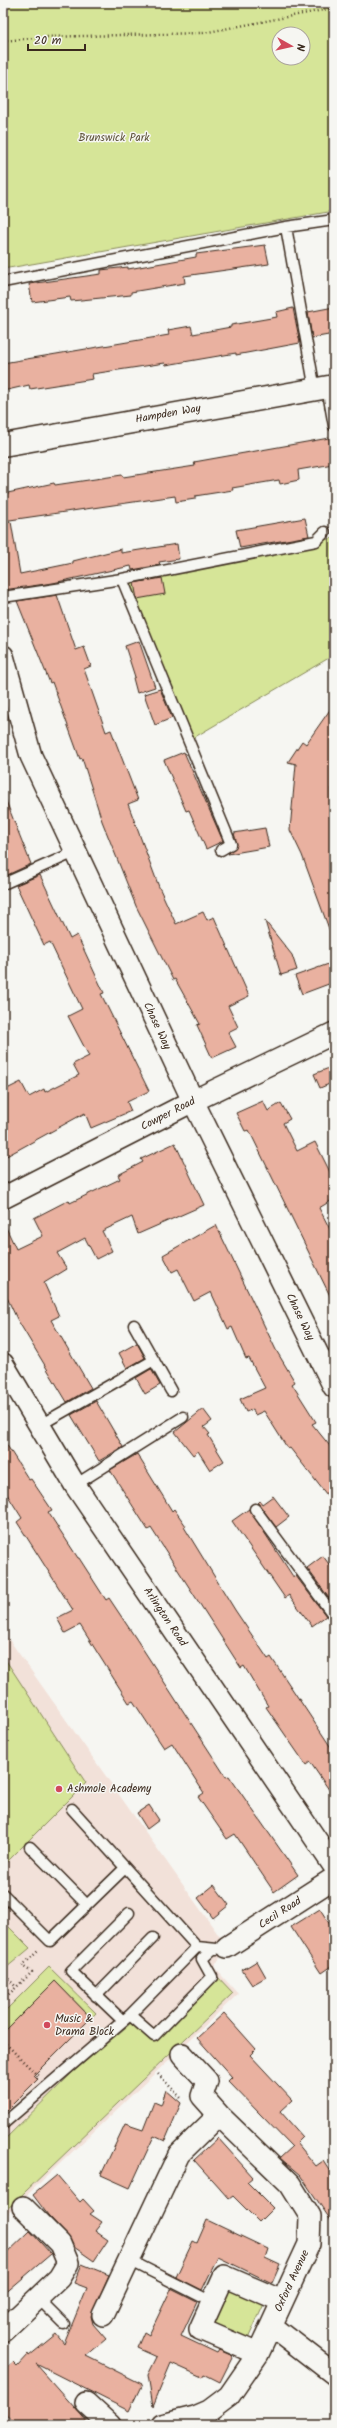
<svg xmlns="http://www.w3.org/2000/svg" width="337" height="2428" font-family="Kalam,sans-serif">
<rect width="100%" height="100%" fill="#f6f6f2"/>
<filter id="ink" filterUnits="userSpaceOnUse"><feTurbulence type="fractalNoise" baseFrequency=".025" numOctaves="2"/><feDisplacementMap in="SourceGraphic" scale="8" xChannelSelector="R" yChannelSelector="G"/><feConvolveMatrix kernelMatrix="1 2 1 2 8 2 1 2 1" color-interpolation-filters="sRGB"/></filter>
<g filter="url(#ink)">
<!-- built -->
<path fill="#f2e1d9" d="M3 1631 227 1947 214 1967 238 1994 3 2218Z"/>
<!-- green -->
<path fill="#d6e598" stroke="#88885b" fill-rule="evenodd" d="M3 3H334V211L3 269ZM279 34H303V58H279Z
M334 538V655L188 741 121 579Z
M3 1656 86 1783 3 1866Z
M3 1921 30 1948 6 1968 3 1965Z
M49 1967 96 2013 91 2018 55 1981 3 2033V2013Z
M216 1975 233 1993 3 2213V2141L73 2072 131 2023 154 2041Z
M228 2284 265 2302 246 2343 208 2325Z"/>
<!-- building -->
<path fill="#e9b1a0" stroke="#3b2a1e" d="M265 245 269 264 184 276 185 283 131 292V295L71 301 70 297 32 302 29 284 101 274V270L128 267V269L196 257V254Z
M334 307V334L312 338 308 312Z
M293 308 300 343 236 355V353L166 365 165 363 92 374 93 379 30 389 29 385 3 391V363L169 335 168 330 191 326 193 334 231 327V325L277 317 276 312Z
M329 438 333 464 298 470 299 480 280 484 279 480 232 488 233 490 195 496V499L176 502 175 496 3 521V494L54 483 55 485 122 475 123 477 195 466 194 462Z
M305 518 309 536 240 548 236 530Z
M11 522 20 574 73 563V561L121 549V553L177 544 179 559 159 562 160 565 132 570 131 566 53 583 3 590V523Z
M162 578 165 594 137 599 134 583Z
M57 595 76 650 84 647 91 666 84 669 106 732 111 730 138 800 128 804 159 887 176 924 203 912 207 920 214 917 249 996 228 1006 238 1027 228 1032 236 1047 212 1058 197 1025 200 1024 175 979 173 980 136 906 102 821 82 758 80 759 52 682 50 683 17 601Z
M139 641 155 687 137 693 133 678 135 677 125 646Z
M160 689 172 718 155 725 144 694Z
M334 704V789H331L332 819 334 825V937H332L302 855 290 830 296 764 288 762 302 741 306 744Z
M184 752 223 841 206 849 189 810 186 811 164 760Z
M4 796 31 864 3 877V797Z
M265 828 269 847 228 854 237 845 234 833Z
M40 875 70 939 77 935 104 993 101 994 149 1091 127 1102 131 1111 91 1128 85 1113 3 1158V1091L21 1082 29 1097 44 1089 45 1092 79 1075 73 1064 89 1056 68 1016 82 1009 50 942 44 945 16 885Z
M265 921 292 955 297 970 281 975Z
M334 962V982L302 994 295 976Z
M334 1066V1082L320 1088 314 1074Z
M263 1101 268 1111 281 1103 290 1119 283 1123 297 1151 315 1142 334 1180V1199L319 1208 334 1237V1304L249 1130 245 1131 236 1113Z
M175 1143 204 1205 138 1234 132 1217 102 1231 112 1251 96 1259 85 1238 57 1253 67 1269 44 1283 59 1316 51 1320 91 1388 67 1402 17 1319 3 1289V1221L16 1249 43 1236 34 1218 69 1200 70 1203 120 1179 118 1175 143 1162 141 1159Z
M216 1225 276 1350 295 1382 292 1384 316 1422 312 1424 334 1451V1504L290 1448 288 1449 264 1411 255 1415 253 1409 246 1412 240 1399 265 1388 249 1358 246 1359 232 1327 228 1329 211 1292 194 1301 178 1269 172 1272 163 1255Z
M137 1343 145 1358 127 1368 119 1353Z
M151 1369 160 1385 145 1394 136 1378Z
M96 1401 123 1447 99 1461 71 1415Z
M203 1409 212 1421 204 1427 210 1434 208 1435 224 1461 210 1470 198 1451 193 1455 175 1432Z
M3 1439 29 1480 31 1479 52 1510 48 1512 78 1558H79L106 1600 109 1598 135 1637 226 1777 229 1776 298 1875 274 1892 235 1834 227 1839 198 1797 204 1793 172 1743 164 1748 133 1701 129 1703 80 1625 65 1633 57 1618 73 1610 17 1522 22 1518 3 1488Z
M137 1454 172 1511 174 1509 186 1526 184 1527 235 1610 268 1659 271 1657 334 1752V1797L310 1762 306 1765 266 1707 268 1706 244 1666 241 1668 151 1528 148 1530 110 1470Z
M273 1496 289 1517 276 1527 258 1503 260 1501 262 1504Z
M249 1509 294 1578 296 1576 326 1616 312 1626 289 1595 285 1598 232 1521Z
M323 1556 334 1571V1605L307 1568Z
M149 1805 159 1820 147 1829 137 1813Z
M214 1885 229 1905 213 1918 198 1898Z
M320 1909 334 1931V1964L321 1973 291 1927Z
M257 1961 266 1977 252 1985 242 1970Z
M55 1981 91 2018 34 2075 38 2079 3 2114V2033Z
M224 2013 256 2049 250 2055 292 2100 280 2111 303 2137 297 2143 316 2166 323 2161 334 2178V2225L300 2175 280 2158 292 2147 228 2081 232 2077 197 2038Z
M166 2090 181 2103 165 2141 154 2136 130 2188 101 2175 125 2124 143 2130 154 2102 161 2105Z
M218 2138 253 2177 247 2182 273 2208 259 2222 233 2196 229 2199 194 2160Z
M57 2175 80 2202 83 2199 94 2211 90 2214 102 2222 95 2231 108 2240 94 2261 74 2247 68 2236 48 2215 33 2195Z
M207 2220 268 2249 265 2258 280 2265 272 2283 218 2257 202 2290 176 2277 193 2241 197 2243Z
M30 2231 51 2254 3 2295V2257Z
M82 2264 109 2275 91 2316 93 2324 106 2339 86 2356 142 2384 129 2411 36 2364 90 2425H17L3 2412V2371L13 2362 17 2366 28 2354 29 2356 56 2334 64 2344 87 2288 74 2283Z
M171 2289 197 2302 181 2336 217 2353 219 2350 233 2356 220 2382 204 2374 202 2377 171 2363 153 2406 148 2375 157 2357 137 2348 144 2332 149 2335Z"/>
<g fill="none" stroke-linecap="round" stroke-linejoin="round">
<!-- service casing -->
<g stroke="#3b2a1e" stroke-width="13">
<path id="service" d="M286 227 315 390
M3 282 286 227 334 220
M327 387 334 426
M122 579 231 844 221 850
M3 597 122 579 316 541 325 532
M3 884 75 852
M134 1325 171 1391
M40 1425 154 1360
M75 1485 183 1417
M255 1509 334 1616
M72 1809 197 1947 217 1949
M30 1847 87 1905
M3 1894 50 1941 125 1868
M96 1996 153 1938
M130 2015 197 1947
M123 2021 71 1971 129 1913
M3 2124 130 2015 154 2036 212 1977 202 1959 212 1950
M129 2260 212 2302
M38 2298 64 2324"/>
</g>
<!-- minor casing -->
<g stroke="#3b2a1e" stroke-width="24">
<path id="minor" d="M3 656 31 756 193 1101 334 1387
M3 1198 193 1101 334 1033
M3 1364 75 1485 334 1866
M227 1947 334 1878
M182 2054 207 2081 202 2096 219 2115
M103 2315 179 2154 219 2115 290 2184 310 2216 309 2244 258 2354 229 2396 209 2411 195 2417 162 2425
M272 2326 334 2374
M3 2331 59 2278 68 2263 60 2244 23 2207
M258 2354 200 2329 224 2276 282 2301
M86 2403 110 2425"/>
</g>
<!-- tertiary casing -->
<g stroke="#3b2a1e" stroke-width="25">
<path id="tertiary" d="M3 445 334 386"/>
</g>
<!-- path -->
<path stroke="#3b2a1e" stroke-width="2.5" stroke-dasharray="1 3" stroke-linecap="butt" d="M3 41 44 37 203 33 334 8
M3 1973 16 1987
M3 2000 32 1972 22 1966 39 1950
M3 2041 38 2076
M158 2074 181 2098"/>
<!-- service -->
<use href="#service" stroke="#f6f6f2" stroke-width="10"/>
<!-- minor -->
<use href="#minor" stroke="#f6f6f2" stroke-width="21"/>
<!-- tertiary -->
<use href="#tertiary" stroke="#f6f6f2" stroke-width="22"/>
</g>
</g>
<!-- markers -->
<g fill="#d1495b" stroke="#f6f6f2" stroke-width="1.5">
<circle cx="59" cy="1789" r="4"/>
<circle cx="47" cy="2025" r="4"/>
</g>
<g text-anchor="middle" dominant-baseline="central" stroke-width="3" stroke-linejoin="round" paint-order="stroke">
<!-- park labels -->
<g font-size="11" fill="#5a4f36" stroke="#f6f6f2">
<text x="114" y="138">Brunswick Park</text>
</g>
<!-- street labels -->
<g font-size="11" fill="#3b2a1e" stroke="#f6f6f2">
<text transform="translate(168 414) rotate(-10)">Hampden Way</text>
<text transform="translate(157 1026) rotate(65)">Chase Way</text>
<text transform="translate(168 1114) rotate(-27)">Cowper Road</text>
<text transform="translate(300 1317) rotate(64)">Chase Way</text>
<text transform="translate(165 1617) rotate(56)">Arlington Road</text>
<text transform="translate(280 1913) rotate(-33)">Cecil Road</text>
<text transform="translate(292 2281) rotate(-65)">Oxford Avenue</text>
</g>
<!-- poi labels -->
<g font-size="11" fill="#3b2a1e" stroke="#f6f6f2" text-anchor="start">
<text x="67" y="1789">Ashmole Academy</text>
<text x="55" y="2019">Music &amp;<tspan x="55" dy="13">Drama Block</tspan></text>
</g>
</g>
<!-- margin -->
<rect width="337" height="2428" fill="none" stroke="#f6f6f2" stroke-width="16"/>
<rect x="8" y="8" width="321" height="2412" fill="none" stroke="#3b2a1e" stroke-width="1.5" filter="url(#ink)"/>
<!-- north arrow -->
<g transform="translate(291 46) rotate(98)"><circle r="19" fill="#f6f6f2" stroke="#aba49d"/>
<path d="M0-3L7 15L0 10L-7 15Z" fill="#d1495b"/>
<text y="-6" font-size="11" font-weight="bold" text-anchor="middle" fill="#3b2a1e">N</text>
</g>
<!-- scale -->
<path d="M28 44v6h57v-6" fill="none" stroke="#3b2a1e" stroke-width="2"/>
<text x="34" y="44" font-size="12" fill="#3b2a1e" stroke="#f6f6f2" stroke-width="3" paint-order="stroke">20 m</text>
</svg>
